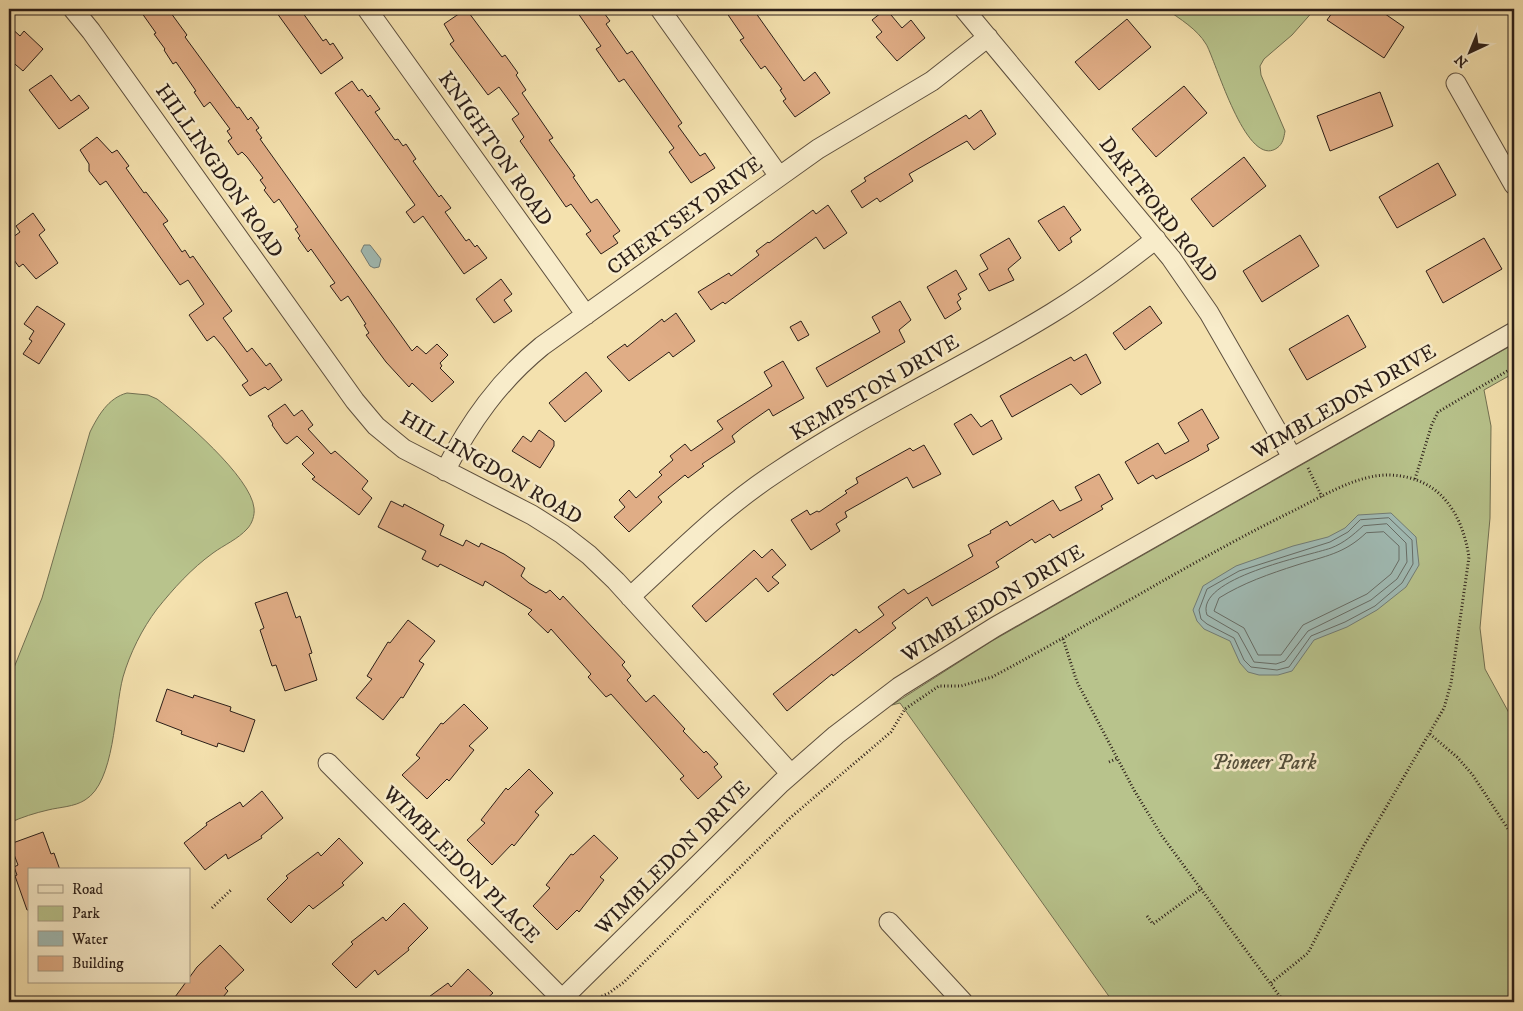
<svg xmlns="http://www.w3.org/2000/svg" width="1523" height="1011" font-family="'IM FELL DW Pica',serif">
<rect width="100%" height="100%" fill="#f4e1ae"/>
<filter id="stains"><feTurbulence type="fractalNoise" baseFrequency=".004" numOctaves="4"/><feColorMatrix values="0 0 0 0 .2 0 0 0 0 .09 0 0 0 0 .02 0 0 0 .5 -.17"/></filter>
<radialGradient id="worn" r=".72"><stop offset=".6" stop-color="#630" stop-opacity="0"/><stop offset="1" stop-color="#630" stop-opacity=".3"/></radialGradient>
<!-- green -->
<path fill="#b8c38c" stroke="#727052" d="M1166 9H1315L1292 35 1264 59 1260 66 1261 75 1285 131C1284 137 1283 144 1277 148 1246 170 1215 58 1206 44 1197 29 1180 19 1166 9Z
M1514 344V373L1484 390 1491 426 1490 518 1480 628 1485 669 1514 722V1002H1113L900 703 892 705 992 641Z
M127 393 148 395 157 399C182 418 251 477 254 508 255 515 252 524 247 529 238 539 224 545 213 553 191 569 174 588 157 609 142 629 130 653 123 677 114 711 115 782 85 800 74 807 60 807 48 810 35 813 22 817 9 823V680L42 598 90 432C98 416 108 398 127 393Z"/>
<!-- water -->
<path fill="#a0bbb5" stroke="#717c76" d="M364 245H370L381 259 379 267 374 268 370 266 361 251Z
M1391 513 1416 537 1419 565 1406 587 1377 610 1347 627 1314 640 1292 671 1278 675H1259L1248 672 1240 663 1230 641 1204 629 1197 621 1193 610 1203 586 1236 566 1293 546 1328 537 1345 528 1358 515Z"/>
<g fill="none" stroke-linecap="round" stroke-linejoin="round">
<!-- shore -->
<path stroke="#666c66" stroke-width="1" d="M1389 518 1412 540 1413 564 1402 583 1375 606 1345 622 1311 636 1289 667 1277 670 1251 667 1244 660 1234 638 1207 624 1201 619 1199 610 1207 589 1239 571 1330 542 1348 532 1360 520Z
M1387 524 1406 543 1407 562 1397 579 1371 600 1308 631 1285 661 1276 664 1254 662 1238 633 1207 615C1194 578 1308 556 1331 548 1344 543 1353 535 1363 526Z
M1384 532 1399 546V560L1391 574 1367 594 1303 625 1281 655H1258L1244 628 1214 611 1219 598C1243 583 1269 574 1297 565 1325 556 1344 554 1366 533Z"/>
</g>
<!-- building -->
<path fill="#e0ad86" stroke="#2b1e18" d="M139 9H168L187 35 185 37 237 108 239 107 248 120 251 117 259 128 256 130 262 138 260 139 412 351 417 346 426 354 437 344 448 355 440 363 442 366 440 368 454 382 432 402 412 383 409 387 386 362 366 335 369 333 364 325 366 324 348 296 341 301 330 286 335 283 311 249 308 252 298 238 300 236 295 229 298 227 279 199 274 203 264 190 266 188 260 180 263 178 247 157 242 152 238 155 228 141 232 138 227 131 230 129 210 102 204 107 194 92 196 91 176 62 173 64 164 50 165 49 154 34 156 33Z
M274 9H300L323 41 326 39 330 45 333 43 343 58 321 74Z
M466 9 502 57 505 55 518 73 516 75 526 90 522 93 553 138 549 140 575 176 573 177 591 203 597 199 620 231 613 236 618 243 601 254 586 234 591 231 571 204 566 207 520 141 524 137 512 119 519 114 499 87 488 95 450 44 454 41 444 24Z
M575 9H601L610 21 606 24 627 54 632 51 682 123 678 126 700 156 705 153 715 168 691 183 669 152 674 148 624 79 619 82 596 49 601 46Z
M724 9H753L804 81 815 72 830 93 795 117 783 101 786 99 780 90 782 89 765 66 761 69 740 40 744 38Z
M886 9 902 28 911 20 925 38 897 61 876 37 882 32 872 20Z
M1335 9H1378L1404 27 1384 58 1327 20Z
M1127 19 1151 47 1099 90 1075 62Z
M9 26 20 36 24 31 43 49 23 71 9 59Z
M51 75 71 101 79 95 89 108 59 129 29 90Z
M352 81 359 91 362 89 368 97 370 95 380 109 375 112 395 140 398 139 403 146 406 144 416 159 413 161 439 197 441 195 451 208 445 212 466 241 469 239 475 247 477 245 487 258 464 274 423 216 414 223 406 212 415 205 335 93Z
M1184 86 1207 113 1156 157 1132 129Z
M1380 92 1393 126 1330 151 1317 116Z
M981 110 996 134 974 150 967 141 909 174 913 181 880 202 877 198 862 208 851 191 866 181 864 178 966 115 969 119Z
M97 137 112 153 117 150 129 166 126 168 144 193 146 192 168 221 163 224 182 252 185 250 190 258 193 256 232 311 223 318 247 352 252 348 266 366 270 363 282 380 268 390 265 387 250 396 242 385 248 381 224 348 214 336 207 341 189 315 204 304 188 280 180 285 106 181 100 185 89 171V164L80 150Z
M1244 157 1266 186 1213 227 1191 199Z
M1438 163 1456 195 1397 228 1379 197Z
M828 205 847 233 824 249 816 237 725 304 723 302 711 310 698 292 729 273 731 276 759 255 756 251 768 242 769 243 813 210 816 214Z
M1064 206 1081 230 1070 238 1072 242 1059 251 1038 221Z
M33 213 45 230 39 235 58 263 36 279 23 264 19 267 9 253V240L20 232 16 226Z
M1300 235 1319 266 1262 302 1243 271Z
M1009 238 1021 258 1008 269 1014 280 989 291 979 274 988 269 980 255Z
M1484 238 1502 269 1443 303 1426 271Z
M956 270 967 289 958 294 961 299 957 302 961 309 945 319 927 287Z
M501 279 512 294 504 300 512 311 494 323 476 299Z
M900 301 911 320 899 330 905 342 827 387 816 368 880 332 872 317Z
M37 306 65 324 39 364 23 354 32 341 29 339 34 331 24 324Z
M1150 306 1162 323 1125 350 1113 333Z
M676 313 695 341 673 357 669 352 629 381 607 357 625 344 627 347 662 319 664 322Z
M1348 315 1366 347 1307 380 1289 349Z
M801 321 809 335 798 341 790 327Z
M1086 354 1101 383 1081 395 1071 384 1012 417 1000 396 1071 357 1074 361Z
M783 361 804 398 773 416 769 409 743 427 732 436 735 442 702 464 704 466 688 478 685 475 658 497 662 502 629 532 614 517 625 507 619 500 629 490 636 498 662 475 659 472 673 460 670 456 685 444 691 451 723 429 717 421 772 386 764 372Z
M586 372 602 391 565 422 549 403Z
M285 404 294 416 302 410 313 425 308 429 331 454 335 451 368 481 362 489 372 498 359 515 312 479 315 477 302 464 314 453 297 436 287 444 284 442 272 425 273 424 268 416Z
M1202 409 1219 438 1207 445 1209 450 1195 458 1156 479 1153 475 1138 484 1125 462 1158 443 1165 454 1189 441 1178 423Z
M971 414 981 427 992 420 1002 439 973 455 954 424Z
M539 430 554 441V446L540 468 512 451 523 436 531 442Z
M924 445 941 474 913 488 907 477 845 512 847 517 836 524 840 531 811 550 791 520 807 510 810 515 817 511 819 512 847 493 845 491 858 483 856 478 910 448 913 451Z
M1099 474 1113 499 1101 506 1103 509 1053 538 1050 534 1035 543 1032 539 996 562 999 567 932 606 927 597 892 623 896 628 833 676 832 674 787 711 773 694 856 629 859 633 884 615 878 607 904 589 908 594 973 556 968 545 991 533 990 531 1007 521 1010 526 1053 500 1060 511 1082 500 1075 487Z
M391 501 403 507 404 504 444 525 440 535 463 546 466 540 479 547 481 543 504 554 525 568 521 576 529 583 546 593 550 590 560 600 563 596 625 662 622 665 631 676 627 680 646 702 654 695 685 729 683 731 704 753 706 751 718 764 714 767 722 777 698 799 680 779 684 776 611 694 606 697 588 677 591 674 551 629 548 633 528 614 532 610 485 581 483 586 440 564 438 567 422 559 426 551 378 527Z
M772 549 786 565 772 577 779 583 768 592 756 578 706 622 692 606 754 550 762 558Z
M287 592 296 618 300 616 312 653 309 654 317 680 285 691 276 665 272 666 260 630 264 628 255 603Z
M408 620 435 641 419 661 424 664 403 698 401 697 383 720 356 698 372 679 367 676 388 642 390 643Z
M167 689 193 698 194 695 231 707 230 711 255 720 244 752 218 743 217 747 181 734 182 731 156 721Z
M464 704 488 728 469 746 474 750 449 781 447 779 427 799 402 775 420 758 416 755 441 723 443 724Z
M529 769 553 793 535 812 539 815 514 846 512 844 492 865 467 840 485 823 481 820 506 788 508 790Z
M262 791 283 818 261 836 262 838 228 859 226 854 205 870 184 843 207 825 206 823 240 802 243 807Z
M43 832 51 854 54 853 60 870H29V910H27L15 876 17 875 14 867 18 865 10 844Z
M594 835 618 858 600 877 604 880 579 912 577 910 557 930 533 906 550 888 546 885 571 854 573 855Z
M339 838 363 863 342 883 344 885 313 909 309 905 291 923 267 899 288 878 286 876 318 852 321 856Z
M404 903 428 928 408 948 409 950 378 975 375 970 356 988 332 964 353 944 351 942 383 917 386 921Z
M220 945 244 970 225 988 228 991 219 1002H182L175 997 186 982H189V978L197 967Z
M468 969 493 993 483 1002 476 997 470 1002H422L448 983 451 987Z"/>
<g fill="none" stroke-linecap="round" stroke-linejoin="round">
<!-- minor casing -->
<g stroke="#5d4f3e" stroke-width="21">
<path id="minor" d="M73 9 91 31 355 401 376 426 404 449 532 515 562 534 589 555 616 581 791 774
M367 9 586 315
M660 9 779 176
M964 9 1171 258 1209 313 1292 457
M1456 83 1514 185
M445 471C470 422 499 381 542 346L818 149 932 81 988 37
M630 597C677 554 721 509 774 474 862 414 961 369 1052 313 1088 291 1123 265 1156 239
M328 763 565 1002
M889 922 963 1002
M559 1002 781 783 836 735 899 687 995 627 1514 332"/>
</g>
<!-- path -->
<path stroke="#2b1e18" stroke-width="3" stroke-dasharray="1 2.5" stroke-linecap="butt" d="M1308 468 1322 497
M1415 479 1432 424 1438 412 1514 367
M1063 639 1077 682 1134 790 1162 836 1284 1002
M1430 734 1457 757 1472 774 1514 838
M1109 762 1118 758
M212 908 232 889
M1147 916 1153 924 1202 888
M589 1002 609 993 624 982 790 818 891 732 905 709 939 686H961L992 677C1094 623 1191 561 1295 510 1323 496 1358 474 1390 475 1440 477 1462 513 1469 557L1451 683 1444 708 1363 847 1308 953 1271 983"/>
<!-- minor -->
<use href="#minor" stroke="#f8ecca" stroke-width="19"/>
</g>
<g text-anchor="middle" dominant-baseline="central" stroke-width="5" stroke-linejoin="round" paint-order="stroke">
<!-- street labels -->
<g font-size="21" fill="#2b1e18" stroke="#f8ecca">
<text transform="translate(495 149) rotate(55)">KNIGHTON ROAD</text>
<text transform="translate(219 171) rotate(55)">HILLINGDON ROAD</text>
<text transform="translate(1158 210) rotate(52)">DARTFORD ROAD</text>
<text transform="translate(685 216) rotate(-36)">CHERTSEY DRIVE</text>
<text transform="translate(875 388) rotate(-30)">KEMPSTON DRIVE</text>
<text transform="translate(1344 402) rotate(-30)">WIMBLEDON DRIVE</text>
<text transform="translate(491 468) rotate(30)">HILLINGDON ROAD</text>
<text transform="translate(993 604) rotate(-31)">WIMBLEDON DRIVE</text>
<text transform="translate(673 858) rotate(-45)">WIMBLEDON DRIVE</text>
<text transform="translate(461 865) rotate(45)">WIMBLEDON PLACE</text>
</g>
<!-- park labels -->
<g font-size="21" font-style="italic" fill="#55503b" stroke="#f8ecca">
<text x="1264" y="763">Pioneer Park</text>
</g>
</g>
<!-- margin -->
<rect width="1523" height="1011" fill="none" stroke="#f4e1ae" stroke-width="30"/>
<rect x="10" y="10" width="1503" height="991" fill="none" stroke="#2b1e18" stroke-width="2.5"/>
<rect x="15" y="15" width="1493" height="981" fill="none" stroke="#2b1e18"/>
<!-- legend -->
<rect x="28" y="868" width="162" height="115" fill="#f8ecca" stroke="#a69a83"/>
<rect x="38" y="885" width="25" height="8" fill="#f8ecca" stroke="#a69a83"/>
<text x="72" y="894" font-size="15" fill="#2b1e18">Road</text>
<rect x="38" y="906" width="25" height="15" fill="#b8c38c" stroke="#a69a83"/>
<text x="72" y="918" font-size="15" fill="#2b1e18">Park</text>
<rect x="38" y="931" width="25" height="15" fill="#a0bbb5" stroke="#a69a83"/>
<text x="72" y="944" font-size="15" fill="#2b1e18">Water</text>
<rect x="38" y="956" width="25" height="15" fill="#e0ad86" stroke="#a69a83"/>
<text x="72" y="968" font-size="15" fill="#2b1e18">Building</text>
<!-- north arrow -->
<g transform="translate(1470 52) rotate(224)" stroke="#f8ecca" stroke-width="4" paint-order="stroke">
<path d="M0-4L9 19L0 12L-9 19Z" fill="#2b1e18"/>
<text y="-8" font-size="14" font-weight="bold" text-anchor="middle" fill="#2b1e18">N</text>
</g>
<rect width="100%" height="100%" filter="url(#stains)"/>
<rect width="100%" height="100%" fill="url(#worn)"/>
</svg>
